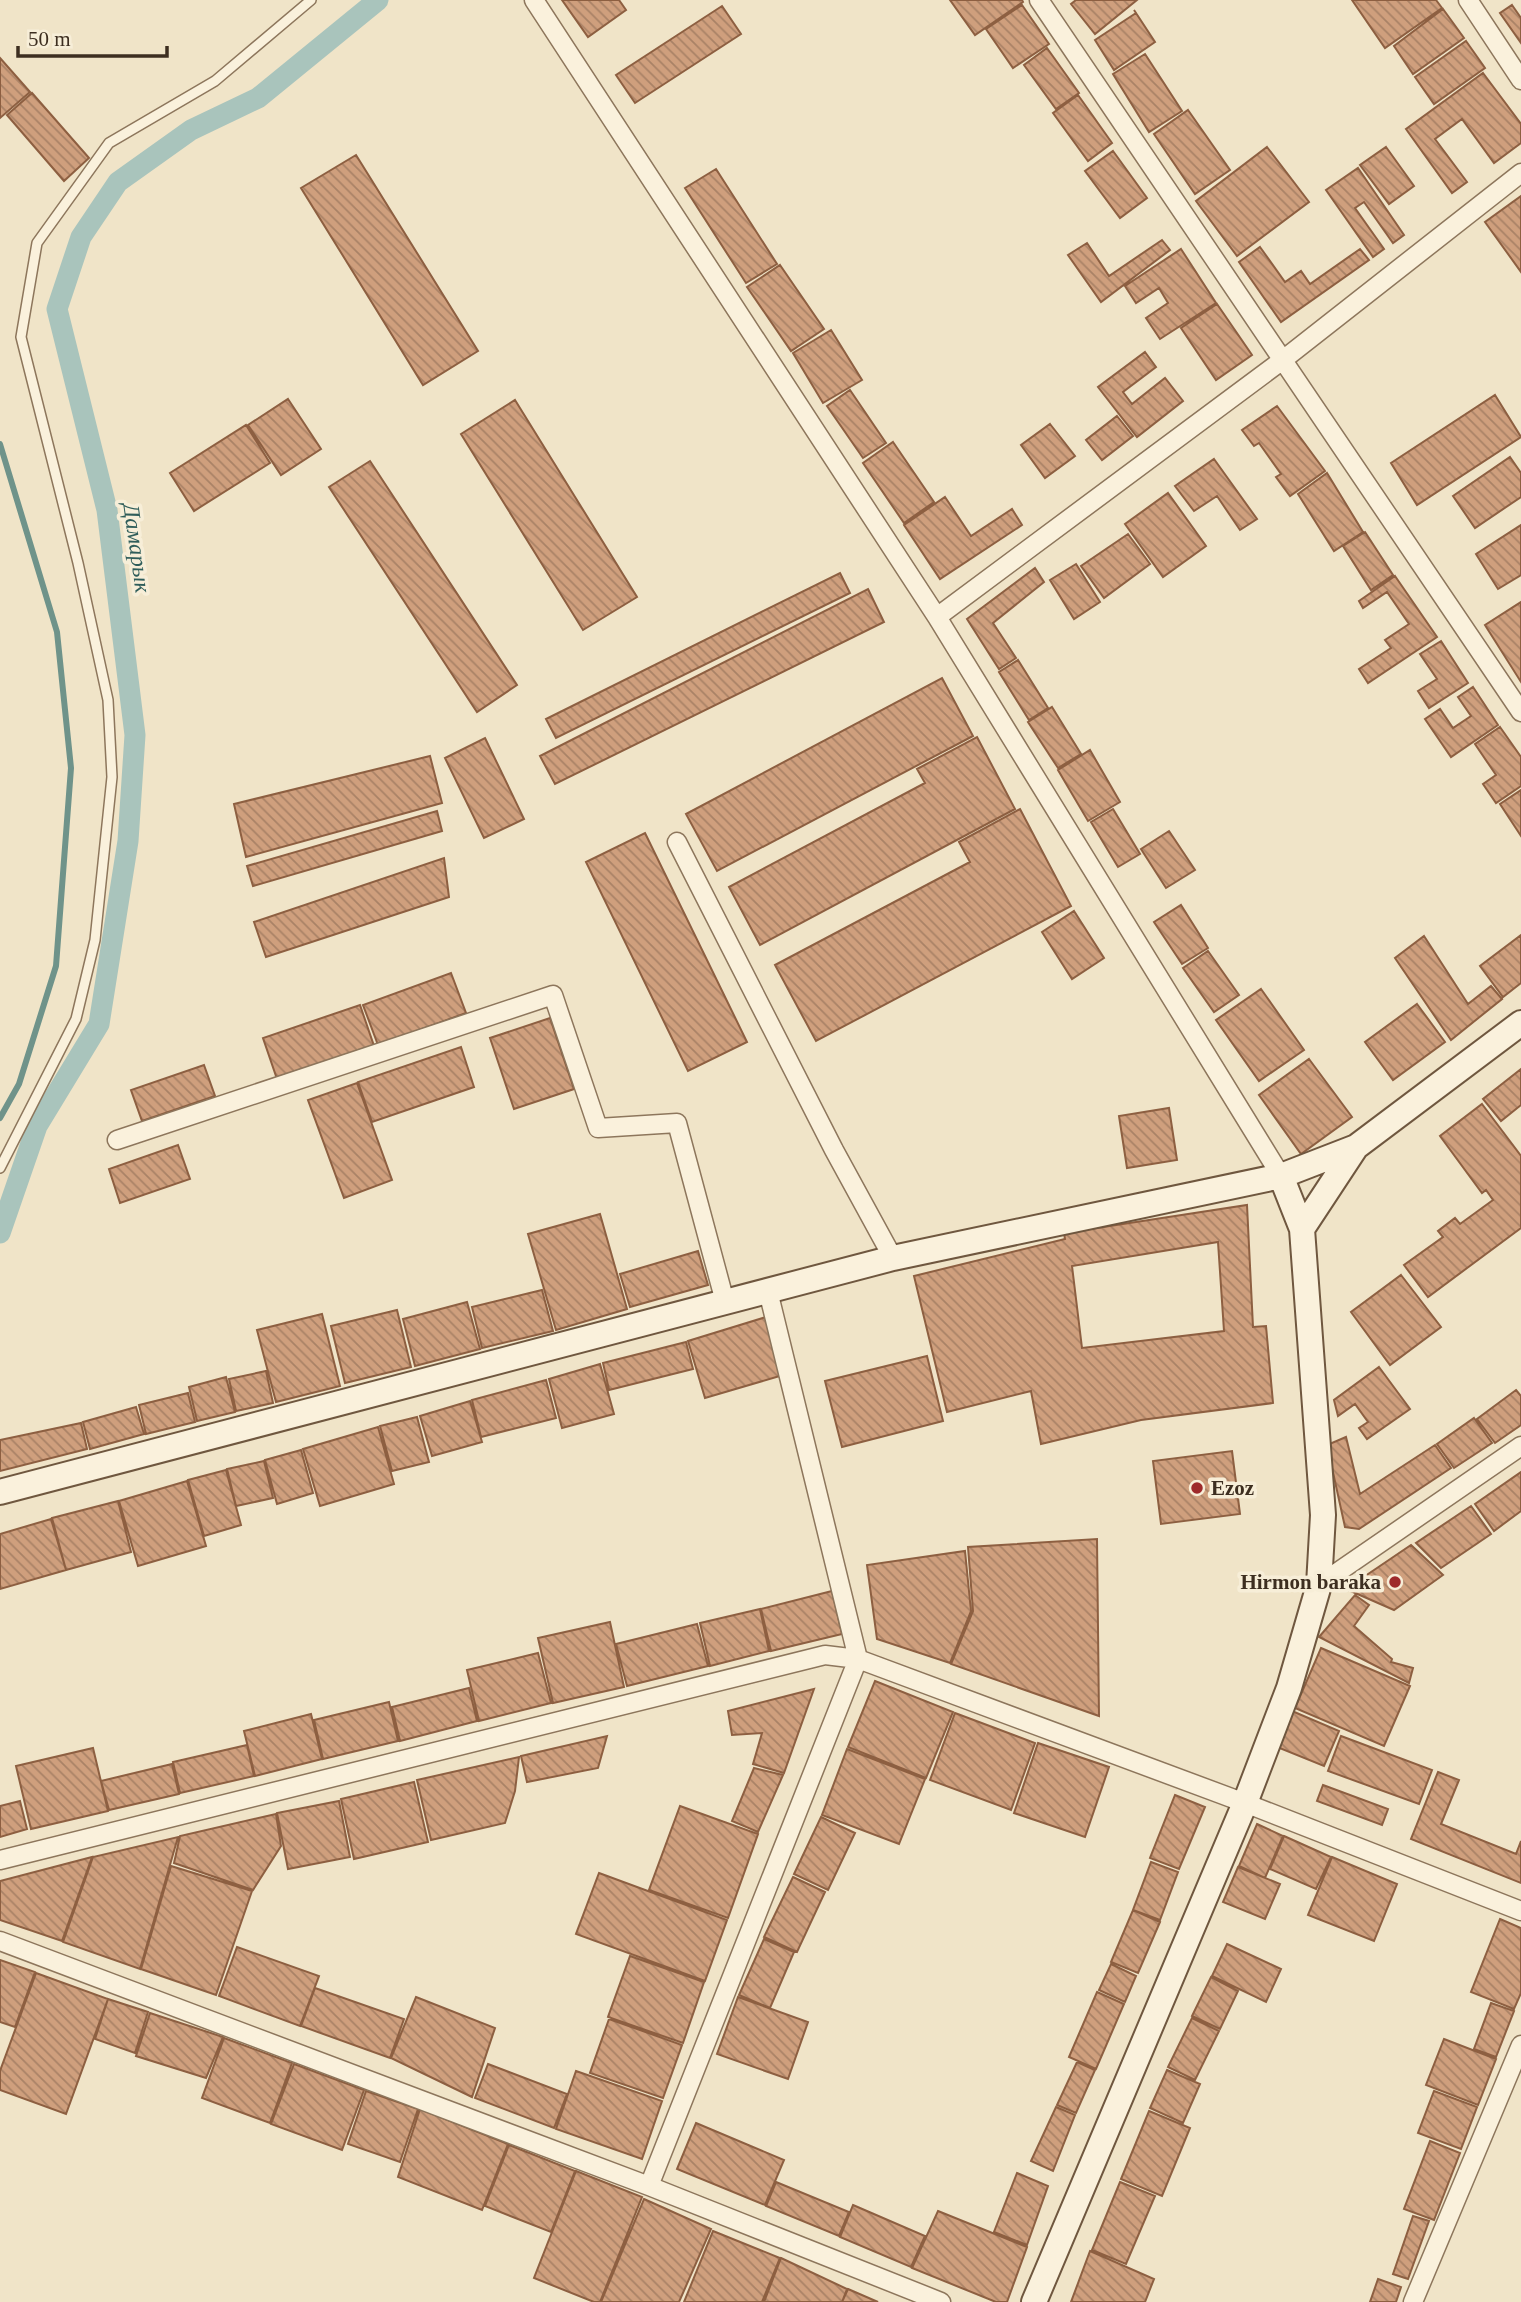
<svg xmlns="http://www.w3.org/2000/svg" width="1521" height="2302" font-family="'Times New Roman',serif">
<defs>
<pattern id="building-back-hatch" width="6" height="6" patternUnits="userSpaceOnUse" patternTransform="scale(1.75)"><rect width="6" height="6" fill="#cf9f7d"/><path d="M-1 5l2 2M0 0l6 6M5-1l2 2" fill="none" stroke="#a98266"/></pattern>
</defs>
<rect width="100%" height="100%" fill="#f0e4c8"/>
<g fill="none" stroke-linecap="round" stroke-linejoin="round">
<!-- stream -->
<path stroke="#6f938a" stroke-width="6" d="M0 444 57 632 71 768 56 966 19 1084 0 1118"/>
<!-- canal -->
<path stroke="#a9c4bc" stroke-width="21" d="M0 1233 37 1126 99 1024 128 841 135 735 107 510 57 309 81 237 118 182 191 130 258 98 378 0"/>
</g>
<!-- building -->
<path fill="url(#building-back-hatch)" stroke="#8d5f41" stroke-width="2" fill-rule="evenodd" d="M562 0H619L626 10 588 37Z
M950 0H1022L1023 2 975 35Z
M1076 0H1137L1095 34 1071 4Z
M1352 0H1436L1442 8 1385 48Z
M1022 5 1049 44 1013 68 986 29Z
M1512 5 1521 18V43L1500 13Z
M722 6 741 34 635 103 616 75Z
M1443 9 1464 38 1413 74 1394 46Z
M1134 10 1155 42 1114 70 1095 40 1136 13Z
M1466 41 1485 68 1434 104 1415 77Z
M1047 48 1079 93 1056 109 1024 65Z
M1145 54 1182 111 1149 132 1113 74Z
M0 58 30 92 0 118Z
M1483 73 1521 124V143L1494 163 1462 119 1435 139 1467 182 1452 193 1406 129Z
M32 93 89 158 64 181 7 115Z
M1078 95 1112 143 1088 161 1053 113Z
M1188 110 1230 170 1195 194 1154 134Z
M1267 147 1309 202 1237 256 1196 201Z
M1386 147 1414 186 1389 204 1360 165Z
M1113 151 1147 198 1120 218 1085 171Z
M356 155 478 351 423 385 301 188Z
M1358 168 1404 235 1393 243 1364 202 1355 208 1384 249 1373 257 1326 190Z
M716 169 777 264 746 283 685 188Z
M1521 196V272L1485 222Z
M1162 240 1170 250 1101 302 1068 255 1087 243 1109 276Z
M1260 247 1285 282 1301 271 1310 284 1360 249 1369 260 1281 322 1239 262Z
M1181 249 1216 303 1160 339 1146 318 1168 303 1159 288 1136 303 1125 286Z
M780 265 824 329 791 351 747 287Z
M1217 304 1252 355 1216 380 1181 328Z
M831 330 862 380 823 403 793 353Z
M1145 352 1156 367 1123 392 1132 404 1165 378 1183 401 1137 437 1098 387Z
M850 390 886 443 863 458 827 406Z
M1495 395 1521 437 1417 505 1391 463Z
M288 399 321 449 281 475 248 425Z
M515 400 637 597 583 630 461 434Z
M1277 406 1325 471 1290 496 1276 477 1281 474 1259 443 1254 446 1242 430Z
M1117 416 1133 436 1102 460 1086 440Z
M1050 424 1075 456 1045 478 1021 445Z
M246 425 270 463 194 511 170 473Z
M893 442 934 502 904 523 863 463Z
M1510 457 1521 473V497L1475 528 1453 496Z
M1214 459 1257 519 1240 530 1217 496 1194 511 1175 486Z
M370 461 517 685 477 712 329 487Z
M1327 473 1363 532 1334 551 1298 494Z
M1168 493 1206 546 1163 577 1125 524Z
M945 497 971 536 1012 509 1022 525 940 579 904 525Z
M1521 525V575L1498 589 1476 554Z
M1365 532 1393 575 1371 590 1343 546Z
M1128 534 1150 564 1104 598 1081 566Z
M1076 564 1100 602 1074 619 1050 580Z
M1035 568 1044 582 993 623 1016 658 999 669 967 619Z
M840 573 850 593 556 738 546 719Z
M1395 576 1437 637 1368 683 1359 669 1391 648 1385 640 1409 624 1387 592 1363 608 1359 601Z
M868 589 884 622 555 784 540 756Z
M1521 602V682L1485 625Z
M1441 641 1468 683 1429 708 1418 691 1437 679 1420 654Z
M1018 660 1048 708 1029 720 999 672Z
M942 678 973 736 717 871 686 814Z
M1473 687 1498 725 1451 757 1425 719 1440 709 1453 728 1471 716 1458 697Z
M1052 707 1081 754 1058 768 1028 722Z
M1500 727 1521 757V786L1496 803 1483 784 1496 775 1475 744Z
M977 737 1015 809 760 945 729 887 925 783 917 769Z
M485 738 524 819 484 838 445 758Z
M1090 750 1120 802 1088 821 1058 770Z
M430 756 442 803 246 857 234 804Z
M1521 790V836L1500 804Z
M1020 809 1071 906 816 1041 775 965 970 862 959 842Z
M1113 809 1140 854 1118 867 1091 822Z
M437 811 442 831 253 886 247 866Z
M1169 831 1195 870 1166 888 1141 849Z
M645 833 747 1042 688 1071 586 862Z
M444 858 449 897 266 957 254 922Z
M1181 905 1208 948 1182 964 1154 922Z
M1074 911 1104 958 1072 979 1042 932Z
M1521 935V983L1503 997 1480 966Z
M1424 936 1468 1004 1491 986 1502 999 1451 1040 1395 958Z
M1208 951 1239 995 1214 1012 1183 968Z
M451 973 466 1013 378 1045 363 1005Z
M1261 989 1304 1050 1259 1081 1216 1020Z
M1417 1004 1445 1042 1393 1080 1365 1042Z
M360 1005 374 1046 277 1079 263 1038Z
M550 1018 574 1089 514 1109 490 1038Z
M461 1047 474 1087 372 1122 358 1082Z
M1309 1059 1352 1117 1301 1154 1259 1095Z
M204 1065 215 1096 142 1121 131 1090Z
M1521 1069V1105L1501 1121 1483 1099Z
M357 1083 392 1180 344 1198 308 1100Z
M1482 1104 1521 1156V1228L1428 1297 1404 1265 1443 1237 1438 1231 1455 1218 1460 1224 1493 1200 1486 1190 1482 1193 1440 1136Z
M1169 1108 1177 1160 1127 1168 1119 1116Z
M178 1145 190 1179 120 1203 109 1169Z
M1247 1205 1253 1327 1266 1326 1273 1403 1141 1420 1041 1444 1031 1391 947 1412 914 1276 1065 1239 1064 1233ZM1218 1242 1224 1331 1082 1348 1072 1266Z
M600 1214 627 1309 556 1330 528 1234Z
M698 1251 708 1285 630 1307 620 1274Z
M1401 1275 1441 1327 1390 1365 1351 1312Z
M542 1290 553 1331 482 1348 472 1307Z
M467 1302 480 1349 415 1366 403 1319Z
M397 1310 411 1367 345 1383 331 1326Z
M322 1314 340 1386 276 1402 257 1330Z
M766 1317 783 1375 705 1398 688 1341Z
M686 1342 693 1369 609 1390 603 1363Z
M927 1356 943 1421 842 1447 825 1381Z
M600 1364 614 1414 562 1428 549 1379Z
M1379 1367 1410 1409 1367 1439 1359 1428 1368 1422 1355 1404 1338 1416 1334 1400Z
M266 1371 273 1403 236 1411 229 1379Z
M226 1377 235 1412 197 1421 189 1387Z
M546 1380 556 1418 481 1437 472 1400Z
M1516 1390 1521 1396V1425L1495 1443 1477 1419Z
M188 1393 195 1422 146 1434 139 1405Z
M470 1401 482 1442 432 1456 420 1416Z
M136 1407 144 1434 90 1449 83 1422Z
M417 1417 429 1462 392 1471 380 1426Z
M1474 1418 1492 1443 1454 1468 1437 1444Z
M81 1423 87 1449 0 1471V1440Z
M378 1427 394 1484 320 1506 303 1449Z
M1346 1437 1360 1494 1435 1445 1451 1468 1359 1529 1345 1527 1327 1445Z
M301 1450 313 1493 277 1504 265 1460Z
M1232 1451 1240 1514 1161 1524 1153 1461Z
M264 1461 273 1498 236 1506 227 1469Z
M226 1470 241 1525 204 1536 188 1480Z
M1521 1472V1511L1494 1531 1475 1504Z
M187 1481 206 1546 138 1566 119 1501Z
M118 1501 131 1552 66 1570 52 1518Z
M1471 1506 1491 1534 1441 1568 1416 1543Z
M51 1519 66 1570 0 1589V1534Z
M1097 1539 1099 1716 951 1664 973 1611 968 1547Z
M1411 1545 1443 1575 1394 1610 1346 1589Z
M965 1551 971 1611 950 1663 877 1639 867 1565Z
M832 1591 842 1634 771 1651 761 1609Z
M1355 1595 1369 1605 1354 1626 1392 1659 1391 1662 1413 1668 1409 1683 1319 1637Z
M760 1609 769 1651 710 1666 700 1623Z
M610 1622 624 1687 553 1703 538 1638Z
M697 1624 708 1666 627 1686 616 1644Z
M1321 1648 1410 1686 1384 1746 1295 1708Z
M538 1653 551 1703 479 1721 467 1670Z
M875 1681 953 1712 926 1778 848 1747Z
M469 1688 477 1721 400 1741 392 1707Z
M814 1689 784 1773 753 1764 762 1733 732 1735 728 1711Z
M389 1702 398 1741 323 1759 314 1720Z
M1292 1711 1339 1731 1324 1766 1277 1747Z
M955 1713 1035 1743 1011 1810 930 1780Z
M311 1714 322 1759 255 1776 244 1731Z
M607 1736 598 1768 527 1782 521 1756Z
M1341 1736 1432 1770 1419 1804 1328 1771Z
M1038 1743 1109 1767 1085 1837 1014 1813Z
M247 1745 254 1776 180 1793 173 1762Z
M93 1748 108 1811 31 1829 16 1766Z
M847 1749 925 1779 899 1844 822 1815Z
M519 1757 515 1791 505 1823 431 1840 417 1780Z
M172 1764 179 1794 109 1810 101 1781Z
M754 1768 783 1775 758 1832 732 1821Z
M1438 1772 1459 1780 1441 1824 1516 1854 1521 1841V1883L1411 1839Z
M414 1782 428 1842 354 1859 341 1799Z
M1323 1785 1388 1809 1382 1825 1317 1801Z
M1175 1795 1205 1807 1179 1869 1150 1858Z
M20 1801 27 1829 0 1837V1806Z
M339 1801 350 1857 288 1869 277 1813Z
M680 1806 758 1834 728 1918 649 1890Z
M276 1814 281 1846 253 1890 174 1863 180 1836Z
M821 1817 855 1833 828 1890 794 1874Z
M1257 1824 1283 1836 1265 1878 1239 1866Z
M1284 1836 1331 1857 1316 1889 1270 1869Z
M178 1837 140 1969 63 1942 93 1857Z
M92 1857 62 1941 0 1920V1881Z
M1332 1857 1397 1884 1374 1941 1308 1915Z
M1151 1862 1178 1872 1160 1920 1133 1910Z
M171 1866 252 1891 216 1995 141 1969Z
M1238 1867 1280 1884 1265 1919 1223 1902Z
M599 1873 727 1920 705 1981 576 1934Z
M793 1877 825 1892 797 1952 764 1937Z
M1133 1910 1160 1922 1138 1973 1111 1962Z
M1500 1919 1521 1928V1993L1514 2009 1471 1992Z
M764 1939 794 1952 770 2008 739 1995Z
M1227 1944 1281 1969 1266 2002 1212 1976Z
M237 1947 319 1976 300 2026 219 1996Z
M630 1956 704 1982 683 2043 608 2017Z
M0 1960 35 1972 15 2027 0 2022Z
M1111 1964 1136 1976 1125 2002 1099 1990Z
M36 1973 108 1999 66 2114 0 2090V2071Z
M1211 1977 1238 1991 1220 2029 1192 2016Z
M315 1988 404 2019 390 2058 301 2026Z
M1097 1992 1124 2004 1096 2069 1069 2057Z
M416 1997 495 2028 472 2097 391 2058Z
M738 1997 808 2022 788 2079 717 2054Z
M108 1999 148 2012 135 2053 95 2039Z
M1491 2003 1514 2011 1496 2057 1474 2049Z
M150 2013 223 2037 206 2078 136 2056Z
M1192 2018 1219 2031 1195 2080 1168 2067Z
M609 2019 682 2045 663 2098 590 2073Z
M224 2038 292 2063 270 2123 202 2098Z
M1444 2039 1496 2059 1478 2105 1426 2085Z
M1077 2062 1095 2070 1076 2113 1057 2105Z
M294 2064 364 2090 342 2150 271 2124Z
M488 2064 567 2094 554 2128 475 2098Z
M1167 2070 1200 2084 1183 2123 1150 2108Z
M576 2071 662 2101 642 2159 556 2129Z
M366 2091 418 2109 400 2162 348 2144Z
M1434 2091 1477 2107 1461 2149 1418 2133Z
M1056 2107 1075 2115 1053 2171 1031 2161Z
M420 2109 508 2144 482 2210 398 2177Z
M1149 2111 1190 2128 1162 2196 1121 2179Z
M696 2123 784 2160 765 2205 677 2169Z
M1430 2141 1460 2153 1434 2220 1404 2209Z
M509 2145 575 2171 551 2232 485 2206Z
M576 2171 642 2197 600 2302H594L534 2278Z
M1017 2173 1048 2186 1027 2245 994 2232Z
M776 2182 849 2212 839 2236 766 2206Z
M1120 2182 1155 2196 1126 2264 1092 2250Z
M644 2199 711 2229 679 2302H601Z
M853 2205 925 2236 911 2267 840 2237Z
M938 2211 1027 2247 1007 2302H996L912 2268Z
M1413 2216 1429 2221 1408 2279 1393 2274Z
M713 2231 780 2258 762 2302H684Z
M1090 2251 1154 2279 1145 2302H1071Z
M781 2258 847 2289 842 2302H764Z
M1378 2279 1401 2287 1396 2302H1370Z
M848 2289 878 2302H842Z"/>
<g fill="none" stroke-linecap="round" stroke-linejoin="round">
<!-- lane casing -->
<g stroke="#8d765c" stroke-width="12">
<path id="lane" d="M0 1168 76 1019 95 940 112 777 108 700 78 563 21 337 37 243 109 143 215 81 311 0"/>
</g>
<!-- street casing -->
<g stroke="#8d765c" stroke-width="21">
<path id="street" d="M534 0 937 617 1281 1176
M1039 0 1521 712
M1468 0 1521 80
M937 617 1284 359 1521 173
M677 842 834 1150 893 1258
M117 1140 553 995 598 1128 677 1123 725 1302
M1319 1585 1521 1446
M0 1860 825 1655 858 1659 1245 1803 1521 1911
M0 1941 649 2186 941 2302
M649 2186 858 1659 768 1291
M1413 2302 1521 2045"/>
</g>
<!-- secondary casing -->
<g stroke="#6f573f" stroke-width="28">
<path id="secondary" d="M1302 1229 1356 1147
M0 1492 893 1258 1281 1176
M1034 2302 1245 1803 1289 1688 1319 1585 1323 1515 1302 1229 1281 1176 1356 1147 1521 1023"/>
</g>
<!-- lane -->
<use href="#lane" stroke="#faf1dc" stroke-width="9"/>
<!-- street -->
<use href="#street" stroke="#faf1dc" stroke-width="18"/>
<!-- secondary -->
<use href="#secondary" stroke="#faf1dc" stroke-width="24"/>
</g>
<!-- markers -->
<g fill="#9e2a2b" stroke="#f7eed8" stroke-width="2.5">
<circle cx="1197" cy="1488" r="7"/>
<circle cx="1395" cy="1582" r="7"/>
</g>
<g text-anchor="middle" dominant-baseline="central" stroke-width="7" stroke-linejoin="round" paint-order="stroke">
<!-- poi labels -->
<g font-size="21" font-weight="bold" fill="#3d2e20" stroke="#f7eed8" text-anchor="start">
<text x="1211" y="1488">Ezoz</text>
<text x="1381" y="1582" text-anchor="end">Hirmon baraka</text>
</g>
<!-- water labels -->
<g font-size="23" font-style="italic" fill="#2f5d5a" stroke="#f7eed8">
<text transform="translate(137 548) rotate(82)">Дамарык</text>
</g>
</g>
<!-- scale -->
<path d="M18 46v10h149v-10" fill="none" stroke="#3d2e20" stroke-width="3.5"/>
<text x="28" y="46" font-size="21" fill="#3d2e20" stroke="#f7eed8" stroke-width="5" paint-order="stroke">50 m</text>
</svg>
